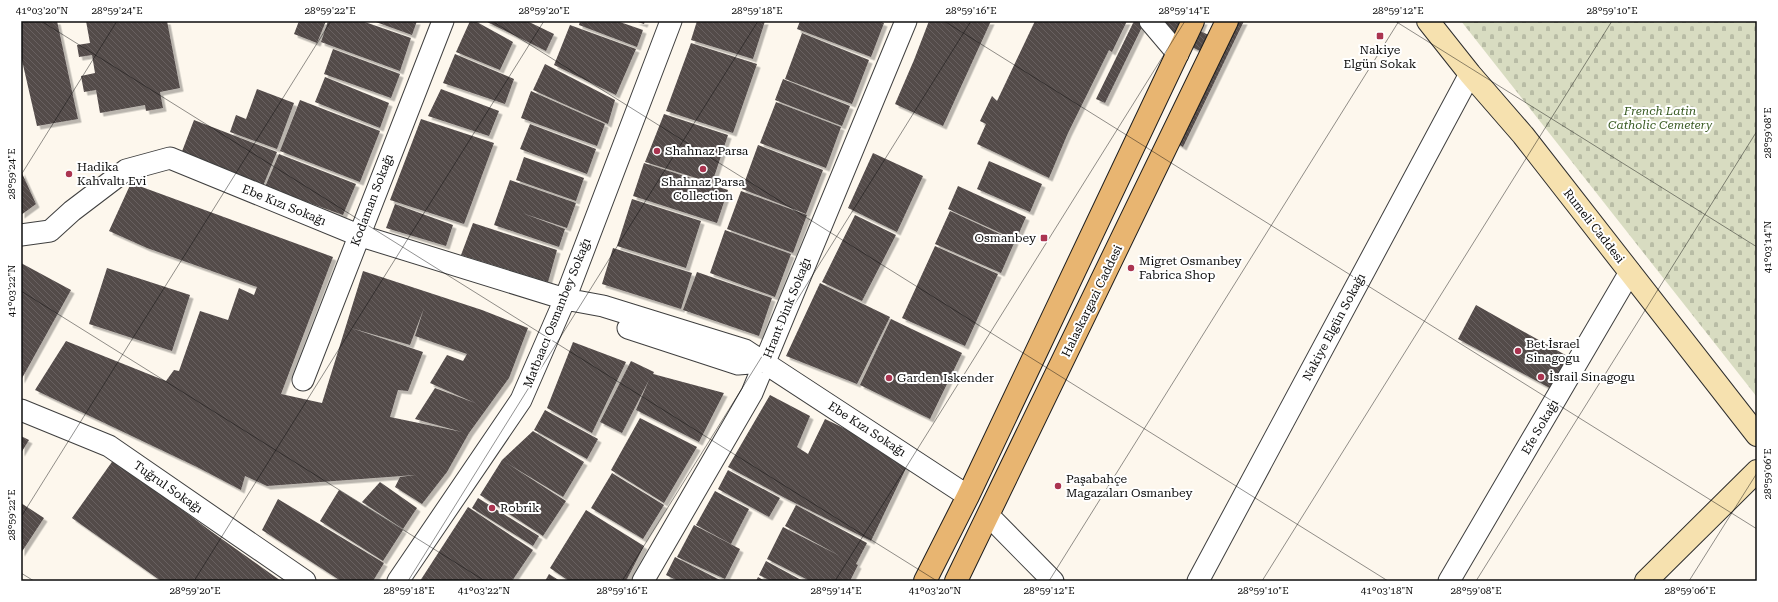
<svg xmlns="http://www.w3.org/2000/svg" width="1778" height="602" font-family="'Roboto Serif',serif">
<defs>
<pattern id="cemetery-stones" width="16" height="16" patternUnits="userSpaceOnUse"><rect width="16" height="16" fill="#d8dcc1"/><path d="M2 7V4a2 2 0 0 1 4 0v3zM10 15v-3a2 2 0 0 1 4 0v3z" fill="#b8bca5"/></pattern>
<pattern id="building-back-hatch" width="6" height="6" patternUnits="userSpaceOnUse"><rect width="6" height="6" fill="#534b4a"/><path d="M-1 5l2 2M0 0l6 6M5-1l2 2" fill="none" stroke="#676060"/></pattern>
<filter id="shadow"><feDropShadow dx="3.5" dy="3.5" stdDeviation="0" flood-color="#0004"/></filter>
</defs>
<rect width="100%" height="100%" fill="#fdf7ed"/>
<!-- cemetery -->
<path fill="url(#cemetery-stones)" d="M1461 21H1757V397Z"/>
<!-- building -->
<path fill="url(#building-back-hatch)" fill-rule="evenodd" filter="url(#shadow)" d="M21 21H57L78 119 37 126 21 56Z
M86 21H167L180 88 160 92 163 108 146 111 145 105 100 113 96 90 84 92 81 76 95 73 92 55 79 57 77 45 90 43Z
M299 21H326L317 43 294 34Z
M328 21H362L411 38 400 71 321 42Z
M373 21H417L412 35Z
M470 21H475L513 42 500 70 456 52Z
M485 21H527L554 34 546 51Z
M580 21H617L643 30 637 47 579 25Z
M635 21H645L644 24Z
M697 21H765L753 59 691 40Z
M800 21H879L884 23 871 57 797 29Z
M929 21H991L943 126 895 104 914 60Z
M1035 21H1127L1112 52 1109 50 1068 133 1049 178 977 144 986 124 980 121 992 96 997 101Z
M1134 21H1177L1184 24 1185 21H1204L1200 31 1224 42 1234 21H1244L1183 147 1175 142 1216 59 1144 23 1105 103 1096 99Z
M570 25 636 49 616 95 554 65Z
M802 33 869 60 852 104 785 79Z
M691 43 757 64 733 133 666 111Z
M333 49 400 74 391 98 324 74Z
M455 54 514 79 505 104 443 83Z
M545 64 615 100 608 124 533 90Z
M325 77 389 103 380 128 315 102Z
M783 79 850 106 842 126 775 100Z
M257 89 294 103 277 149 230 132 236 115 246 119Z
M441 89 499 111 489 136 428 116Z
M531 91 605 124 597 146 521 118Z
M300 100 380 131 360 182 280 151Z
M776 102 841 127 826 168 760 143Z
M664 114 728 135 712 183 645 162Z
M421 119 494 143 464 224 390 200Z
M194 120 277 152 263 186 181 154Z
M530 124 596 149 587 174 520 149Z
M758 145 823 170 806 214 742 189Z
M873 153 923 176 897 232 848 208Z
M279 154 356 184 343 215 265 187Z
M524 157 584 178 576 201 516 180Z
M989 161 1042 184 1030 212 977 189Z
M644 163 728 190 717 223 633 196Z
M21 171 36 204 21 215Z
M510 180 576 203 567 228 522 213 565 229 559 247 494 225Z
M131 183 333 257 281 394 322 403 363 271 482 310 528 328 509 378 469 433 447 472 422 504 395 487 400 477 415 475 267 486 245 476 241 490 197 467 35 390 66 341 166 381 174 370 179 371 200 311 228 320 239 288 254 295 257 287 147 248 109 231ZM424 308 415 336 467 354 463 361 447 355 430 383 475 403 435 388 415 419 462 432 390 417 398 390 408 391 423 352 351 328 410 345Z
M958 186 1026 217 1016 240 948 209Z
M741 191 807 215 793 253 727 229Z
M632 199 701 221 686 268 617 246Z
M395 204 453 225 446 246 386 228Z
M950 211 1015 241 1001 273 935 244Z
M855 215 896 235 862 301 822 282Z
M473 223 557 250 548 282 461 255Z
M725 230 791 254 775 297 710 273Z
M935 246 998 274 965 346 902 318Z
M613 248 692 273 681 309 602 284Z
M21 263 71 290 21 380Z
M107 268 190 295 172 351 89 324Z
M697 272 772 298 759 336 683 310Z
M820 283 890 317 857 384 786 356Z
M1476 305 1578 362 1559 393 1458 339Z
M891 319 962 353 930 419 860 385Z
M573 342 626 362 592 433 547 408Z
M631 361 654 372 653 374 724 393 699 442 636 410 649 380 622 433 600 422Z
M770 395 810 416 797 447 808 454 825 419 910 460 871 541 785 498 728 467Z
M545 410 598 439 587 459 534 430Z
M640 418 697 447 664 503 611 470Z
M533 431 584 462 563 497 505 462 566 501 543 536 480 495 502 460Z
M21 436 29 440 21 453Z
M114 459 212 532 281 581H161L72 518Z
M728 470 780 498 769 517 718 489Z
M612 473 664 505 643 539 591 508Z
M380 482 417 508 403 529 362 502Z
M339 490 403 530 383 561 320 521Z
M715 491 749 509 731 544 696 525Z
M478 498 539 536 533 546 472 508Z
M278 499 384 563 373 581H341L262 530Z
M21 503 44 518 21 553Z
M796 505 867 543 856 564 858 565 850 581H810L767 559 783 527 840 556 785 526Z
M468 507 533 550 512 581H420Z
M586 510 644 546 626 581H569L550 568Z
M694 525 740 549 725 579 677 557Z
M675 557 722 581H678L666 575Z
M766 561 803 581H771L759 575Z
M549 574 560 581H545Z
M758 577 765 581H756Z"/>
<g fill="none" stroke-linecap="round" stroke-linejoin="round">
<!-- street casing -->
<g stroke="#3f3f3f" stroke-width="23">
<path id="street" d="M1150 21 1178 54
M21 235 50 231 72 211 126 170 170 158 358 235 565 299 603 306 745 350 968 496
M628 328 738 364 765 362
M303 380 443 21
M21 410 109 446 305 581
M988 515 1053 581
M398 581 521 400 565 299 671 21
M643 581 752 393 906 21
M1198 581 1470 74
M1449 581 1630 272"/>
</g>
<!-- secondary casing -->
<g stroke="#2e2e2e" stroke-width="24">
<path id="secondary" d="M1428 21 1470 74 1523 135 1757 435
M1646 581 1757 471"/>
</g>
<!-- primary casing -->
<g stroke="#1d1d1d" stroke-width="24">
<path id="primary" d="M925 581 968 496 1193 21
M956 581 1227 21"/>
</g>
<!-- street -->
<use href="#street" stroke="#fff" stroke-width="21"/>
<!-- secondary -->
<use href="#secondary" stroke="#f6e1af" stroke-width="22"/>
<!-- primary -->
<use href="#primary" stroke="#e8b571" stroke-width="22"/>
</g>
<!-- ticks -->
<path fill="none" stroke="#0c0c0c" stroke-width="1" stroke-opacity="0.45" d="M41 21 937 581M492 21 1388 581M944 21 1757 529M1395 21 1757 247M21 175 117 21M21 291 485 581M21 517 331 21M21 573 34 581M194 581 544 21M408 581 758 21M622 581 971 21M835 581 1185 21M1049 581 1399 21M1262 581 1612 21M1476 581 1757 131M1689 581 1757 473"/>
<!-- markers -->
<g fill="#ab3450" stroke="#fff" stroke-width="1.5">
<rect x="1376" y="32" width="8" height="8" rx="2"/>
<circle cx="657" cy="151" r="4"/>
<circle cx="703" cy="169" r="4"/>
<circle cx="69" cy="174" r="4"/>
<rect x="1040" y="234" width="8" height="8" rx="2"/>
<circle cx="1131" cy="268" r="4"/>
<circle cx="1518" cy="351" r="4"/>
<circle cx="1541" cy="377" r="4"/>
<circle cx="889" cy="378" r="4"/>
<circle cx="1058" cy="486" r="4"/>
<circle cx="492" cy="508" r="4"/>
</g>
<g text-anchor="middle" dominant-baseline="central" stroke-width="4" stroke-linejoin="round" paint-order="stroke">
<!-- poi labels -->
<g font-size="12" fill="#0c0c0c" stroke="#fff" text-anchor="start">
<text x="1380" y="50" text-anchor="middle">Nakiye<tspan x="1380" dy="14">Elgün Sokak</tspan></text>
<text x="665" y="151">Shahnaz Parsa</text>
<text x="77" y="167">Hadika<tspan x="77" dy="14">Kahvaltı Evi</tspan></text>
<text x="703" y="182" text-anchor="middle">Shahnaz Parsa<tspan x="703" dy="14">Collection</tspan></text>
<text x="1036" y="238" text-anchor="end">Osmanbey</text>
<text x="1139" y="261">Migret Osmanbey<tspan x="1139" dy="14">Fabrica Shop</tspan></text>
<text x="1526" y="344">Bet İsrael<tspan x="1526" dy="14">Sinagogu</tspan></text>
<text x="1549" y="377">İsrail Sinagogu</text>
<text x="897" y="378">Garden Iskender</text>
<text x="1066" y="479">Paşabahçe<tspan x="1066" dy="14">Magazaları Osmanbey</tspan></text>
<text x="500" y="508">Robrik</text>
</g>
<!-- park labels -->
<g font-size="12" font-style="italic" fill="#3a5c24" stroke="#fff">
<text x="1660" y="111">French Latin<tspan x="1660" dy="14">Catholic Cemetery</tspan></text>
</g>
<!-- street labels -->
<g font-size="12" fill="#0c0c0c" stroke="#fff">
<text transform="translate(372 200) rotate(-69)">Kodaman Sokağı</text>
<text transform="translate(284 205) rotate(22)">Ebe Kızı Sokağı</text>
<text transform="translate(1594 226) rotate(52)">Rumeli Caddesi</text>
<text transform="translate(1092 301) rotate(-64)">Halaskargazi Caddesi</text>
<text transform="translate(787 308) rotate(-68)">Hrant Dink Sokağı</text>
<text transform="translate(557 313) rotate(-68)">Matbaacı Osmanbey Sokağı</text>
<text transform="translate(1334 327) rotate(-62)">Nakiye Elgün Sokağı</text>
<text transform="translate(1540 427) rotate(-60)">Efe Sokağı</text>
<text transform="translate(867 429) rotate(33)">Ebe Kızı Sokağı</text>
<text transform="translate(168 487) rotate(35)">Tuğrul Sokağı</text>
</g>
</g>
<!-- border -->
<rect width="1778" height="602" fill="none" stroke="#ffffff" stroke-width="44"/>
<rect x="22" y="22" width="1734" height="558" fill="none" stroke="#0c0c0c" stroke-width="1.5"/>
<g font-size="10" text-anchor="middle" fill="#0c0c0c">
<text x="42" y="14">41°03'20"N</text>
<text x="117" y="14">28°59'24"E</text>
<text x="330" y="14">28°59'22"E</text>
<text x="544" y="14">28°59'20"E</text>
<text x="757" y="14">28°59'18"E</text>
<text x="971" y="14">28°59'16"E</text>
<text x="1184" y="14">28°59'14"E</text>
<text x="1398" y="14">28°59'12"E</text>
<text x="1612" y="14">28°59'10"E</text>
<text transform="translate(1767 133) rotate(-90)" y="4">28°59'08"E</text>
<text transform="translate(11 174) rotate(-90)" y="4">28°59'24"E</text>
<text transform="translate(1767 247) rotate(-90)" y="4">41°03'14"N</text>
<text transform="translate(11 291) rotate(-90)" y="4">41°03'22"N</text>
<text transform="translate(1767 474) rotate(-90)" y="4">28°59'06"E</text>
<text transform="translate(11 515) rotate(-90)" y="4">28°59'22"E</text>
<text x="195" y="594">28°59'20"E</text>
<text x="409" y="594">28°59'18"E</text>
<text x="484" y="594">41°03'22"N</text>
<text x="622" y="594">28°59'16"E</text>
<text x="836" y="594">28°59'14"E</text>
<text x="935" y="594">41°03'20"N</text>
<text x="1049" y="594">28°59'12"E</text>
<text x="1263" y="594">28°59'10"E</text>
<text x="1387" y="594">41°03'18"N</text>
<text x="1476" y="594">28°59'08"E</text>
<text x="1690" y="594">28°59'06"E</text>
</g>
</svg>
